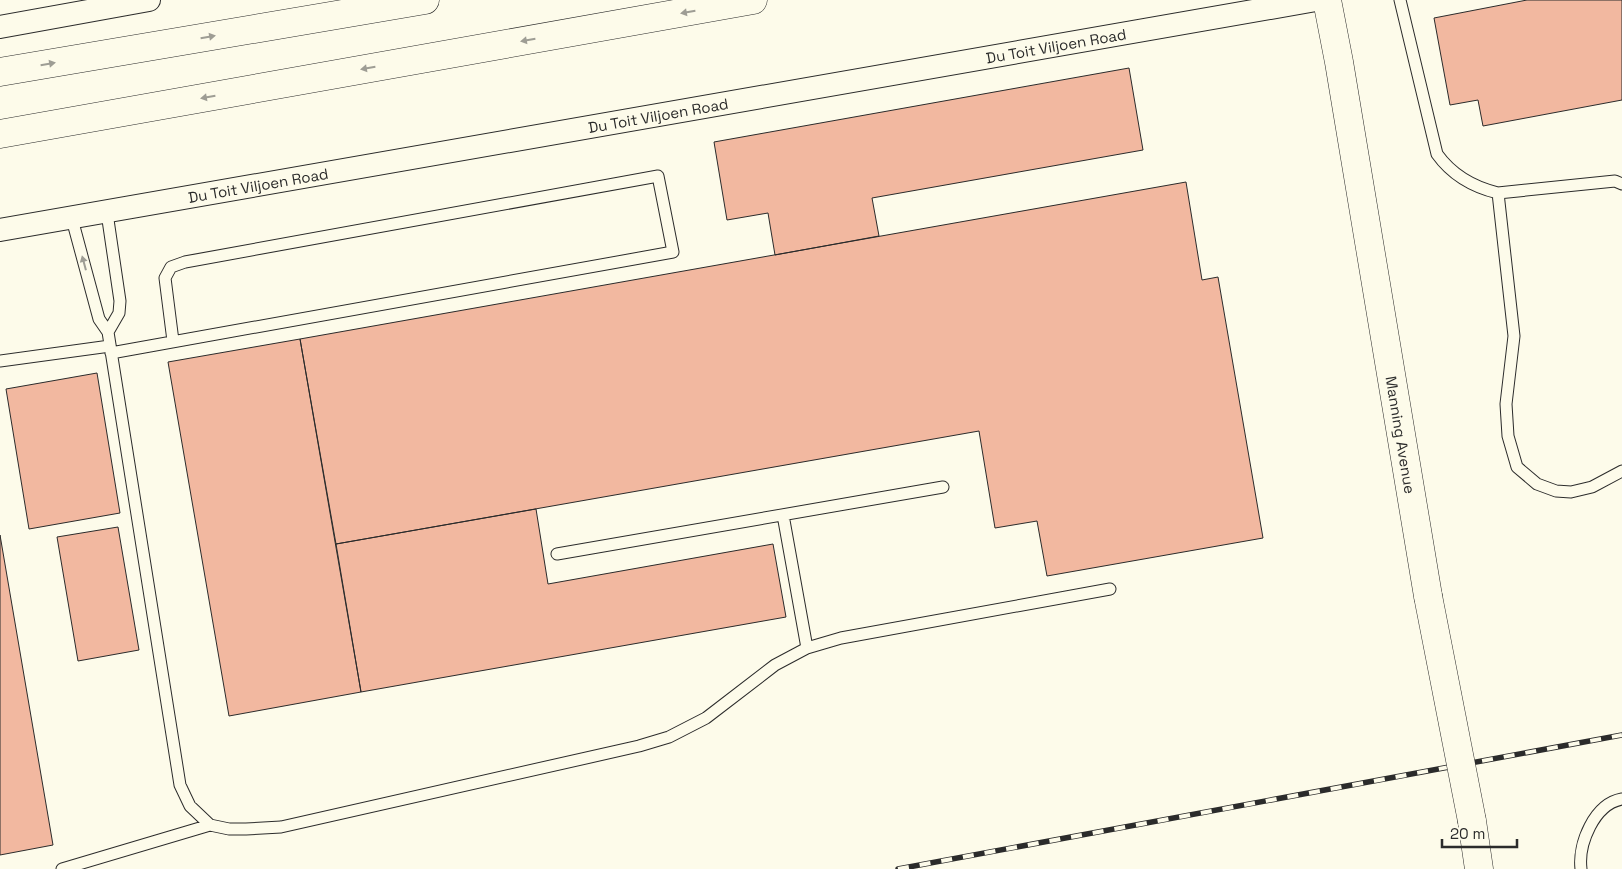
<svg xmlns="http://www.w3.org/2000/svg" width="1622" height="869" font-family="'Space Grotesk',sans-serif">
<rect width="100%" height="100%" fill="#fdfbea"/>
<!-- building -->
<path fill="#f2b8a0" stroke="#2b2b2b" d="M1527 0H1622V100L1483 126 1478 100 1450 105 1434 18Z
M1129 68 1143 150 872 198 879 236 775 255 768 213 727 220 714 142Z
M1186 182 1202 280 1218 277 1263 538 1047 576 1037 521 995 528 979 431 336 544 300 339Z
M300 339 361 692 229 716 168 362Z
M97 373 120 513 29 529 6 389Z
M536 509 548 584 773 544 786 617 361 692 336 544Z
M118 527 139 650 78 661 57 537Z
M0 535 53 845 0 855Z"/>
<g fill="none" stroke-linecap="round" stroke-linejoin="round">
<!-- lane casing -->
<g stroke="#2b2b2b" stroke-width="13">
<path id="lane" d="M1400 0 1437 154C1452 175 1473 187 1498 193L1615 181 1622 184
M1498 193 1514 336 1506 404 1508 436 1517 467 1537 484 1556 491 1571 492 1592 487 1622 471
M107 213 120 301 119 313 108 332
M72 219 99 319 108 332 180 785 190 806 210 825 229 829H246L281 827 639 746 669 737 706 718 775 665 807 648 841 638 1110 589
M111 353 673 252 658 176 185 262 171 267 165 278 173 341
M0 361 110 346
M783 515 807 648
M557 554 943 487
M62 869 210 825
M1581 869C1578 844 1594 804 1622 799"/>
</g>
<!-- street casing -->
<g stroke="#2b2b2b" stroke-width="24">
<g id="street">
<path d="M0 27 149 0"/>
<path id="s1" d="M0 230 1316 0"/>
</g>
</g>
<!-- secondary casing -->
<g stroke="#2b2b2b" stroke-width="29">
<g id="secondary">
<path id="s2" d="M1327 0 1339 62 1428 596"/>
<path d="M1472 821 1479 869"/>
</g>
</g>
<!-- highway casing -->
<g stroke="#2b2b2b" stroke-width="29">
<path id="highway" d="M0 72 425 0
M0 134 753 0"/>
</g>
<!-- lane -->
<use href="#lane" stroke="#fdfbea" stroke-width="11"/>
<!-- street -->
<use href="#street" stroke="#fdfbea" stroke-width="22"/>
<!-- secondary -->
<use href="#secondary" stroke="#fdfbea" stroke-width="28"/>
<!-- highway -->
<use href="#highway" stroke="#fdfbea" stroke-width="28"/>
<!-- rail casing -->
<g stroke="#2b2b2b" stroke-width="5.5">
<path id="rail" d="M898 869 1622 735"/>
</g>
<!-- rail -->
<use href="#rail" stroke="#fdfbea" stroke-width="4" stroke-dasharray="11" stroke-linecap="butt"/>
<!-- secondary-bridge casing -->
<g stroke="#2b2b2b" stroke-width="29" stroke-linecap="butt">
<path id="secondary-bridge" d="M1428 596 1472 821"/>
</g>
<!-- secondary-bridge -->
<use href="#secondary-bridge" stroke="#fdfbea" stroke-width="28"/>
</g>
<!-- one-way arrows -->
<defs><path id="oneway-solid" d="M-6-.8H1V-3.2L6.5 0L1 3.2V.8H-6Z" transform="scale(1.25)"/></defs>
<g fill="#9e9d94">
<use href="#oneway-solid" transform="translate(688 12) rotate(170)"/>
<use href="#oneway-solid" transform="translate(208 37) rotate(-10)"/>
<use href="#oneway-solid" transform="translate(528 40) rotate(170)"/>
<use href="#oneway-solid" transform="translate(48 64) rotate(-10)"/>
<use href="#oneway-solid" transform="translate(368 68) rotate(170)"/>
<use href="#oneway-solid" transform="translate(208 97) rotate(170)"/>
<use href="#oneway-solid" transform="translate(84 263) rotate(-105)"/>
</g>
<g text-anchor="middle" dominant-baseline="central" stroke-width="4" stroke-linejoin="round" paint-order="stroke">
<!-- street labels -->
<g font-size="15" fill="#2b2b2b" stroke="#fdfbea">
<text stroke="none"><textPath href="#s1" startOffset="1072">Du Toit Viljoen Road</textPath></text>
<text stroke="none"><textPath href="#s1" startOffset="668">Du Toit Viljoen Road</textPath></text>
<text stroke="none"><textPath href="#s1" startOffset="262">Du Toit Viljoen Road</textPath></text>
<text stroke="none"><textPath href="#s2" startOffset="441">Manning Avenue</textPath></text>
</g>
</g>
<!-- scale -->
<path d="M1442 839v8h75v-8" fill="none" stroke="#2b2b2b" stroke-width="2.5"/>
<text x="1450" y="839" font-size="15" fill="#2b2b2b" stroke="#fdfbea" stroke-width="4" paint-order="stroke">20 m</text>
</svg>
